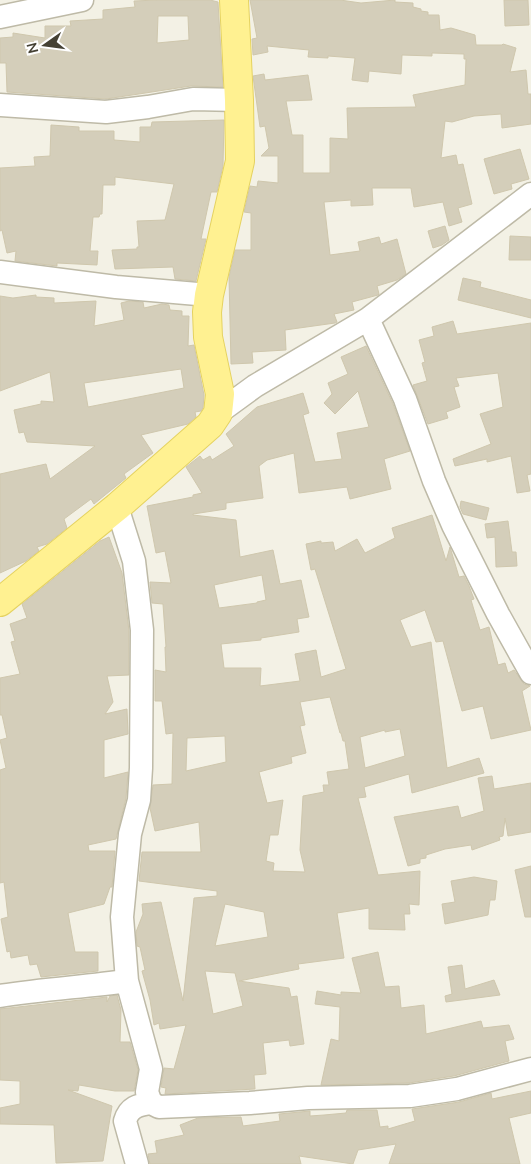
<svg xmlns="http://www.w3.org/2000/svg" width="531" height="1164" font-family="Mulish,sans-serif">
<rect width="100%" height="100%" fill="#f3f1e5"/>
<!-- building -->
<path fill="#d4ceba" stroke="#cfc7ad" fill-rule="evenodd" d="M157 0H210L218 2 223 87 191 86 106 99 7 92 6 63H0V38L13 37V33L45 38V26H71L70 21 103 19V10L135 7 134 1ZM158 16H188L189 40 157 43Z
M250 0H340L361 3 395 0V2L413 3V7L421 9V11L428 12V15H439L440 30 451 28 475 35 476 45H502L503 44 516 48 510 72 526 70 528 94H531V124L502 128 501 114 474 116 452 122 445 121 441 158 456 155 458 165 463 164 472 204 458 208 462 222 449 226 443 202 414 207 411 188H372L373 205 351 206V200L324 202 330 255 360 251 358 242 379 237 381 244 397 239 406 274 397 280 377 286 379 294 378 295 352 302 354 310 334 314 337 322 335 323 285 330 286 350 252 352 253 363 231 364 229 277 235 250H251V213L244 212 250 186 257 187 258 181 278 183V156H261L269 148 265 126 260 127 253 76 264 74 265 80 308 75 312 100 286 101 292 135H303V173H330V138L348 139 347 108 416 107 413 95 465 85 466 59H464V54L432 53V56L402 55 401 74 369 71 368 82 352 80 355 58 328 56V58L308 57 309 50 267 46 268 52 253 55 252 39 257 38Z
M504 0H528L529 25 505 26Z
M224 120 223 166 217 192H211L201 239H206L196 281 175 279 173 267 115 269 112 250 137 249V247H139L137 221 165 220 174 184 115 177V185H103L102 214H100L99 217H93L90 251H98L97 265 57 263V266L15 261 16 251 7 253 2 230 0 231V168L35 166 34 157 50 156 51 125 79 127V131H114V140L140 142V127H151L152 122Z
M520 149 529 179 511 184 512 189 494 194 484 159Z
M445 226 449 240 442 245 433 248 428 231Z
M510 236 531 237V260H509Z
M463 278 481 282 480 287 531 300V318L458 300Z
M36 295V297L54 298V303L96 301 94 326 124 320 121 303 129 301 143 302 144 308 162 304 169 305 170 310 182 311V316H189L188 346 194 345 204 395 203 408 201 411 195 412 196 417 188 424 141 435 153 453 124 474 126 478 94 504 91 499 64 519 67 528 47 544 37 547 39 551 26 561 0 573V474L46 464 50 479 95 446 27 442 24 432 19 433 14 410 41 404V401L54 402 50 372 0 391V296L13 298ZM181 369 184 388 88 407 84 383Z
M453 321 457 334 531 323V474L527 475 530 491 517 493 511 456 487 462V459L455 466 453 459 491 444 480 414 503 407 498 373 456 378 459 386 454 387 460 407 446 412 448 418 428 424 413 385 427 381 422 363 425 362 419 340 434 336 432 327Z
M366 346 393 404 410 451 384 459 391 489 350 499 347 487 299 493 294 453 267 460 259 466 263 498 226 503V509L193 514V515L236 520 240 557 273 550 280 584 301 580 309 617 297 619 299 632 261 638V640L221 644 224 668H261L260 686 300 681 295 654 316 650 321 677 346 669 315 569 311 570 306 544 321 541V543L333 542 335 551 357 539 365 553 395 538 392 528 432 515 446 561 450 547 459 577 464 576 469 586 474 599 471 600 480 630 489 627 498 665 505 663 508 673 514 670 524 684 530 686 522 691 531 730 491 739 483 706 462 711 443 641 436 642 425 610 400 620 411 647 431 642 447 768 479 758 484 773 412 793 409 774 364 787 366 797 358 798 378 875 420 871 419 905 409 904 410 914H404L405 930 369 929V908L337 913 344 958 298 964 299 969 239 981 289 988 291 997 297 996 304 1044 290 1046 289 1040 263 1043 266 1074 254 1075 255 1089 165 1094 166 1088 161 1087 164 1068 174 1069 186 1025 160 1029 159 1023 154 1025 150 1000 142 971 145 970 140 947 137 946 136 932 143 914 142 904 161 902 183 1001 194 898 217 896V891L139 881 142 852H201L199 822 155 831 150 808 153 785 172 784 173 733 166 734 162 701H155V670L166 672 165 647H166L163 604 152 603 150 582 171 583 165 551 156 553 147 506 193 497V495L202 493 186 467 200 456 203 460 210 456 212 460 234 446 226 434 257 407 303 393 309 413 303 415 315 462 342 459 337 433 369 427 358 391 335 414 324 403 332 394 328 383 348 374 341 357ZM262 575 266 600 257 602V603L219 608 214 585ZM330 697 340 733H341L343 741H345L349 769 327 772 329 785H323L324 792 303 796 300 850 305 872 273 871 274 863 266 861 270 835H278L283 800 267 803 259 772 292 763 291 757 306 753 300 726 305 725 300 702ZM400 729 405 756 365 768 360 737 385 730V732ZM225 736 226 762 186 771 187 738ZM225 904 264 912 268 937 215 946ZM205 971 235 973 243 1006 213 1014Z
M461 501 489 508 486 520 463 514 460 507Z
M508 521 512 552H516L517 566 496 567 495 537 487 538 485 524Z
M109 537 122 573 129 631V675L107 676 113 702 105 714 127 709 128 734 104 740V778L128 772 126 798 116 839 88 845 89 851H115L112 887H110L104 904 68 913 75 952H98V971L41 977 37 964 30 965 28 955 11 958 10 951 7 952 1 919 8 917 4 882 0 883V770L6 768 0 740 7 738 2 715H0V678L20 674 11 642 15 641 10 624 27 618 22 604 100 541Z
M492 776 494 789 531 783V832L508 836 505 818 503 836 499 837 500 840 472 850 471 845 445 849 426 855V858L420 859V863L408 866 394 817 458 806 461 818 484 811 478 778Z
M531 866V917H525L515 870Z
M474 877 497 881 495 900H490L488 915 445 924 442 904 455 902 451 881Z
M378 952 385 987 399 986 401 1008 424 1005 426 1034 481 1021 483 1028 509 1025 514 1039 505 1041 509 1061 454 1076 409 1083 321 1085 331 1039 339 1041 340 1007 315 1004 317 991 341 995V992L361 993 352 958Z
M462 965 465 989 494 980 500 995 446 1002 445 996 452 994 448 967Z
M117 995 121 1010 120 1042H130L138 1070 134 1091H115L79 1085 78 1091 68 1090 112 1106 103 1161 56 1163 54 1125 0 1124V1108L20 1104V1081L0 1080V1009L107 997V1002L110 996Z
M531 1091V1113L509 1118 520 1164H389L396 1144 358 1150 353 1164 299 1156 301 1164H150L148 1154 157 1153 155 1141 184 1135 180 1125 198 1118 241 1117 243 1126 280 1121 279 1114 310 1111V1116L324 1115 346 1113 347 1110H377L380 1127 388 1126V1129L415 1121 412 1109 459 1102 491 1093 492 1099Z"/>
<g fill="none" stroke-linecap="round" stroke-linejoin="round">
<!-- minor casing -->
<g stroke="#bebaa7" stroke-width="25">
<path id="minor" d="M0 17 82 0
M0 105 106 112 148 107 193 99 239 100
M0 272 116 287 209 295
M368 319 405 399 434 481 453 525 498 614 531 673
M218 413 255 386 368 319 531 194
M117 507 134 561 142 630 141 768 139 800 130 834 122 917 127 981 151 1069 147 1092 151 1103 159 1107 250 1103 308 1098 410 1096 457 1089 531 1069
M0 996C42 989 84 987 127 981
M137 1164 125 1121C129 1107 138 1105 151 1103"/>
</g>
<!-- major casing -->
<g stroke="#e5d260" stroke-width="30">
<path id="major" d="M0 602 117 507 210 425 218 413 220 394 208 337 207 312 209 295 240 161 239 100 234 0"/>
</g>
<!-- minor -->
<use href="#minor" stroke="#fff" stroke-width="22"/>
<!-- major -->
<use href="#major" stroke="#fff191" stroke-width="28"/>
</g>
<!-- north arrow -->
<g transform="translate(45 45) rotate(256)" stroke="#ffffff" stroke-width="4" paint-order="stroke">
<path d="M0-4L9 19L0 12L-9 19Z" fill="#454134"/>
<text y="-8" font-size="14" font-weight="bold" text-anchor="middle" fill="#454134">N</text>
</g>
</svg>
